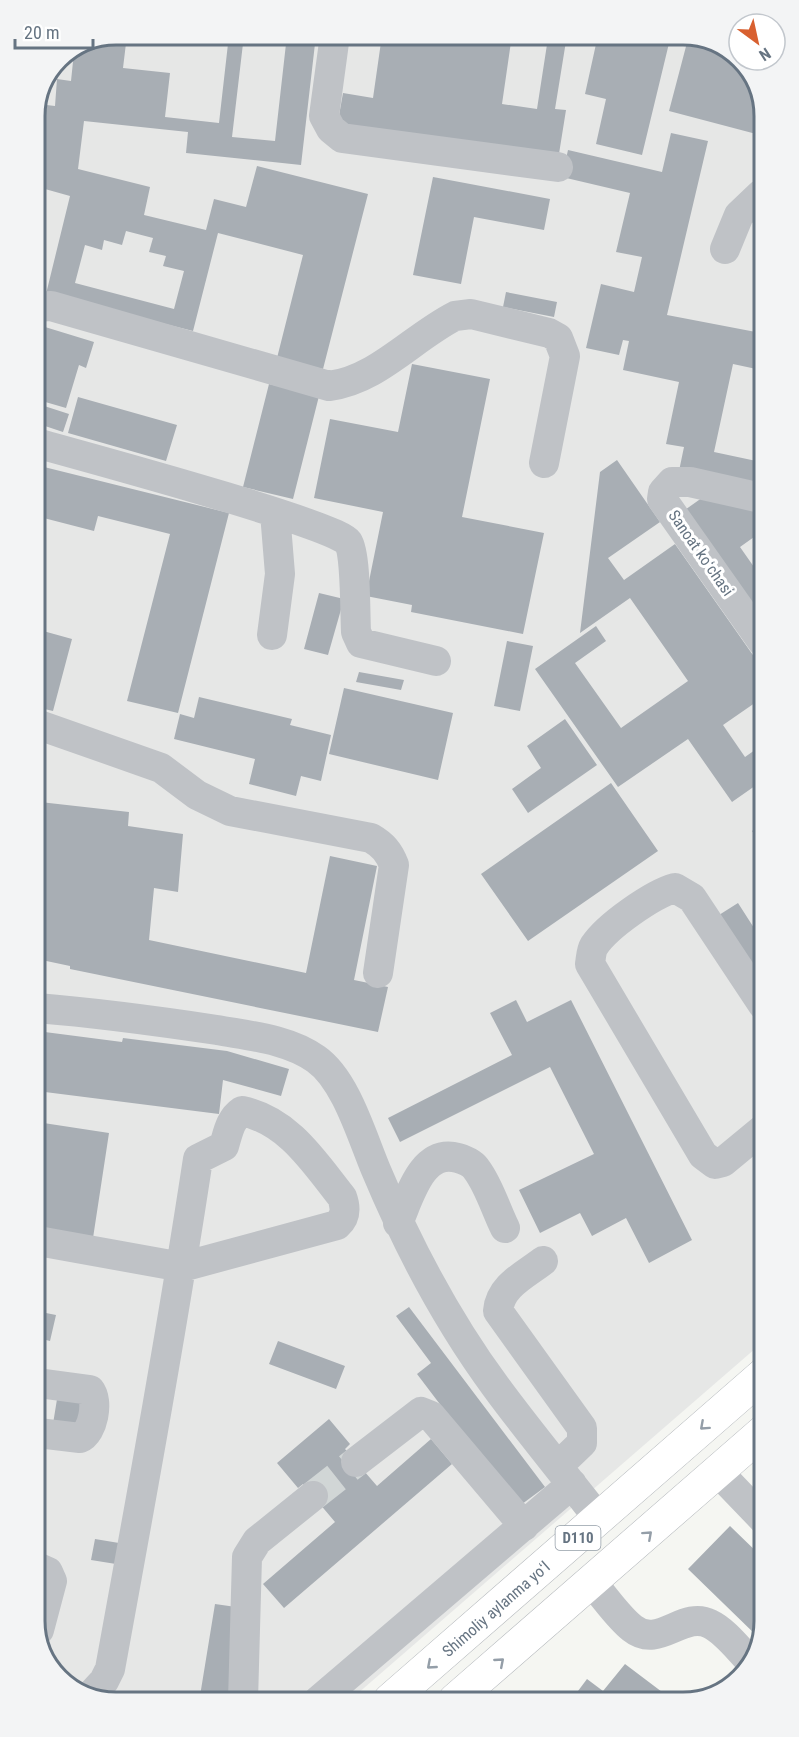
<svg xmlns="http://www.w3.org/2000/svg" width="799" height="1737" font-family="'Roboto Condensed',sans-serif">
<rect width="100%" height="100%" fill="#f5f6f2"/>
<!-- built -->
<path fill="#e6e7e6" d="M116 35H689L733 52 760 89 764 1341 349 1701 110 1702 67 1686 39 1648 35 111 59 58Z"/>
<!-- building -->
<path fill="#a8aeb4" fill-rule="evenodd" d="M116 35H127L123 68 170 73 165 117 219 123 229 35H244L232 137 275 141 287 35H316L301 165 186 153 188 132 84 121 78 169 150 187 144 215 206 230 214 199 246 207 257 166 368 194 323 369 277 358 303 255 218 233 193 331 46 294 70 196 45 189 44 196 35 195 38 128H35V111L38 104 55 106 57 79 71 81 74 52ZM126 231 153 238 149 252 166 256 163 266 184 271 174 309 75 283 85 245 102 250 104 240 122 245Z
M382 35H512L502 104 537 109 548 38 533 35H567L555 109 566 110 558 160 337 127 343 93 373 98Z
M598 35H671L642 155 596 144 606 99 585 94Z
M689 35 733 52 760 89V135L669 111Z
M671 133 708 141 667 315 761 333V370L733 364 714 452 761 462V489L679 471 684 447 666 444 679 382 623 370 629 341 623 340 619 355 586 348 601 284 634 292 642 257 616 252 630 193 562 177 568 150 662 172Z
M433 177 550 199 544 230 474 217 461 284 413 275Z
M506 292 557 302 554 317 503 307Z
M45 327 94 342 86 368 79 365 66 408 35 399V368L40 353 36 352Z
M412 364 490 379 462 517 544 533 523 634 411 612 412 605 366 596 383 512 314 498 330 419 398 432Z
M269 384 319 396 293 499 243 487Z
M78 397 177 425 166 461 68 433Z
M35 403 69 414 63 432 36 423Z
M617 460 660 522 608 558 624 580 675 544 762 668V698L723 725 745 757 762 745V781L732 802 688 739 618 787 535 669 596 626 606 641 575 663 621 728 688 681 630 598 580 633 600 472Z
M36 465 229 513 178 713 127 701 170 534 98 516 94 531 36 516Z
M706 495 761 509V532L740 547 761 577 762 626 682 512Z
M319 593 344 599 328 655 304 649Z
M36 629 72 639 53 711 36 707Z
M507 641 533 646 520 711 494 706Z
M359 672 404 680 401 690 356 682Z
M344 688 453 713 438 780 329 754Z
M199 697 292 719 290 725 331 735 321 781 301 776 296 796 249 784 255 759 174 739 180 714 194 718Z
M565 719 597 765 528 813 512 789 541 768 527 746Z
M611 783 658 851 528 941 481 874Z
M40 802 129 812 128 826 183 834 178 892 154 888 149 940 306 973 330 856 377 866 354 980 388 987 378 1032 70 969V966L37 959 42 919 37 917Z
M762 824V845L752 831Z
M738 903 763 942V984L719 915Z
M516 1000 527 1022 571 1000 692 1240 649 1263 626 1218 592 1236 580 1213 540 1233 519 1190 594 1154 550 1067 400 1142 388 1118 512 1055 490 1013Z
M37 1031 122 1042 123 1038 227 1051 289 1069 281 1096 223 1080 219 1114 37 1091Z
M37 1122 109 1133 93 1238 38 1229Z
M409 1307 545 1487 518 1507 417 1374 431 1363 396 1316Z
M41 1312 56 1315 50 1341 38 1338Z
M278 1341 345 1366 336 1389 269 1364Z
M58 1393 89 1399 83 1434 52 1430Z
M329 1419 350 1444 345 1449 377 1486 431 1439 452 1464 284 1608 263 1584 335 1522 303 1484 298 1488 277 1463Z
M730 1526 764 1559V1621L759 1638 688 1569Z
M95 1539 119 1543 116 1564 91 1560Z
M215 1604 243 1608 228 1701 199 1702Z
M625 1664 670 1698 580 1699 575 1695 587 1679 603 1691Z"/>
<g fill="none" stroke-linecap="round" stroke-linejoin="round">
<!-- minor-tunnel -->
<path stroke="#d1d6d6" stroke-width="30" stroke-dasharray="30 15" stroke-linecap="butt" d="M313 1496 356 1462"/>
<!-- major casing -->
<g stroke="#b4b8bc" stroke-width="34">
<path id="major" d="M390 1700 764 1374
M455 1700 764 1431"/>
</g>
<!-- minor -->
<path stroke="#bfc2c6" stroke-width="30" d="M335 35 324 116 331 129 342 138 558 167
M725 249 739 215 760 195
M35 307 51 306 329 386C377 380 412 338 455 316L471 314 549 333 558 338 565 356 544 463
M36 443C75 454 335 524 348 542 356 554 355 614 356 632L361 643 436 661
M761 498 690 482H672L663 492 662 499 762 641
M272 635 280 574 275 513
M36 724 161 768 197 795 230 811 371 838C383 845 389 852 394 865L378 973
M763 1005 692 898 675 888C653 894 607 926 594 946 591 951 591 958 590 964L703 1155 715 1164 723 1162 763 1129
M37 1008C98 1013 157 1021 217 1030 250 1036 288 1039 316 1059 346 1080 362 1137 376 1170 407 1244 448 1322 496 1387 529 1432 565 1475 599 1519
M398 1223C409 1199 421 1148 458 1158 465 1160 473 1163 477 1170 489 1186 496 1210 505 1228
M38 1241 182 1267 337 1225C346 1217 346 1208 342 1197 314 1162 289 1121 242 1111 230 1119 228 1133 224 1146L198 1159C172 1330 141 1499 110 1669L104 1681 91 1695
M543 1261C525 1275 500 1286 498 1311L582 1428V1443L558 1466
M38 1383 90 1390C99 1401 93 1433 80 1438L38 1433
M356 1462 421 1412 431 1416 524 1526
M718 1472 764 1520
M39 1568 48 1572 52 1581 39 1630
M592 1583C605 1597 617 1616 632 1628 659 1650 683 1610 710 1624 725 1631 739 1650 751 1662
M243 1701 247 1557 257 1541 313 1496
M318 1701 572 1484"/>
<!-- major -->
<use href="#major" stroke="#fff" stroke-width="33"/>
</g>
<!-- one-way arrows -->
<defs><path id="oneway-chevron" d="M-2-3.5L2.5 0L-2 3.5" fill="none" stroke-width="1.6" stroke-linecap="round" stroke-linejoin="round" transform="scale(1.5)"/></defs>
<g stroke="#949ea8">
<use href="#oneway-chevron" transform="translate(704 1426) rotate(138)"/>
<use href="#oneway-chevron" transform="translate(648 1535) rotate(-42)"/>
<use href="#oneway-chevron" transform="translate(500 1662) rotate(-41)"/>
<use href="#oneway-chevron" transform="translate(431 1665) rotate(139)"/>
</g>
<g text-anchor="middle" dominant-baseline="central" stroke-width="6" stroke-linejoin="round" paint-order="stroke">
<!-- shield labels -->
<rect fill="#fff" stroke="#949ea8" stroke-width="1.5" x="555.5" y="1526" width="45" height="24" rx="4.5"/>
<g font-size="15" font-weight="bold" fill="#667482">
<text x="578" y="1538">D110</text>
</g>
<!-- street labels -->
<g font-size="16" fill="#667482" stroke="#fff">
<text transform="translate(701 553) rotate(55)">Sanoat koʻchasi</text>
<text transform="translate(496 1609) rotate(-41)">Shimoliy aylanma yoʻl</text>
</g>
</g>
<!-- crop -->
<path d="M0 0H799V1737H0ZM116 45H683A71 71 0 0 1 754 116V1621A71 71 0 0 1 683 1692H116A71 71 0 0 1 45 1621V116A71 71 0 0 1 116 45Z" fill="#f3f4f5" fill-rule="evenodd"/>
<path fill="none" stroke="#667482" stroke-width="3" d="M116 45H683A71 71 0 0 1 754 116V1621A71 71 0 0 1 683 1692H116A71 71 0 0 1 45 1621V116A71 71 0 0 1 116 45Z"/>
<!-- north arrow -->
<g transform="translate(757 42) rotate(147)"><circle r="28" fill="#ffffff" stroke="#c2c7cd" stroke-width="1.5"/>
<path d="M0-4.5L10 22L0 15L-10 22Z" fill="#d86030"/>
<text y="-9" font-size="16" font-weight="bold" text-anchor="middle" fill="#667482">N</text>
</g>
<!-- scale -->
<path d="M15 39v9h78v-9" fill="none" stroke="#667482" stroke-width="3"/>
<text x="24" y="39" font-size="18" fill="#667482" stroke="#ffffff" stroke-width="4.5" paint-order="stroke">20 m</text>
</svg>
